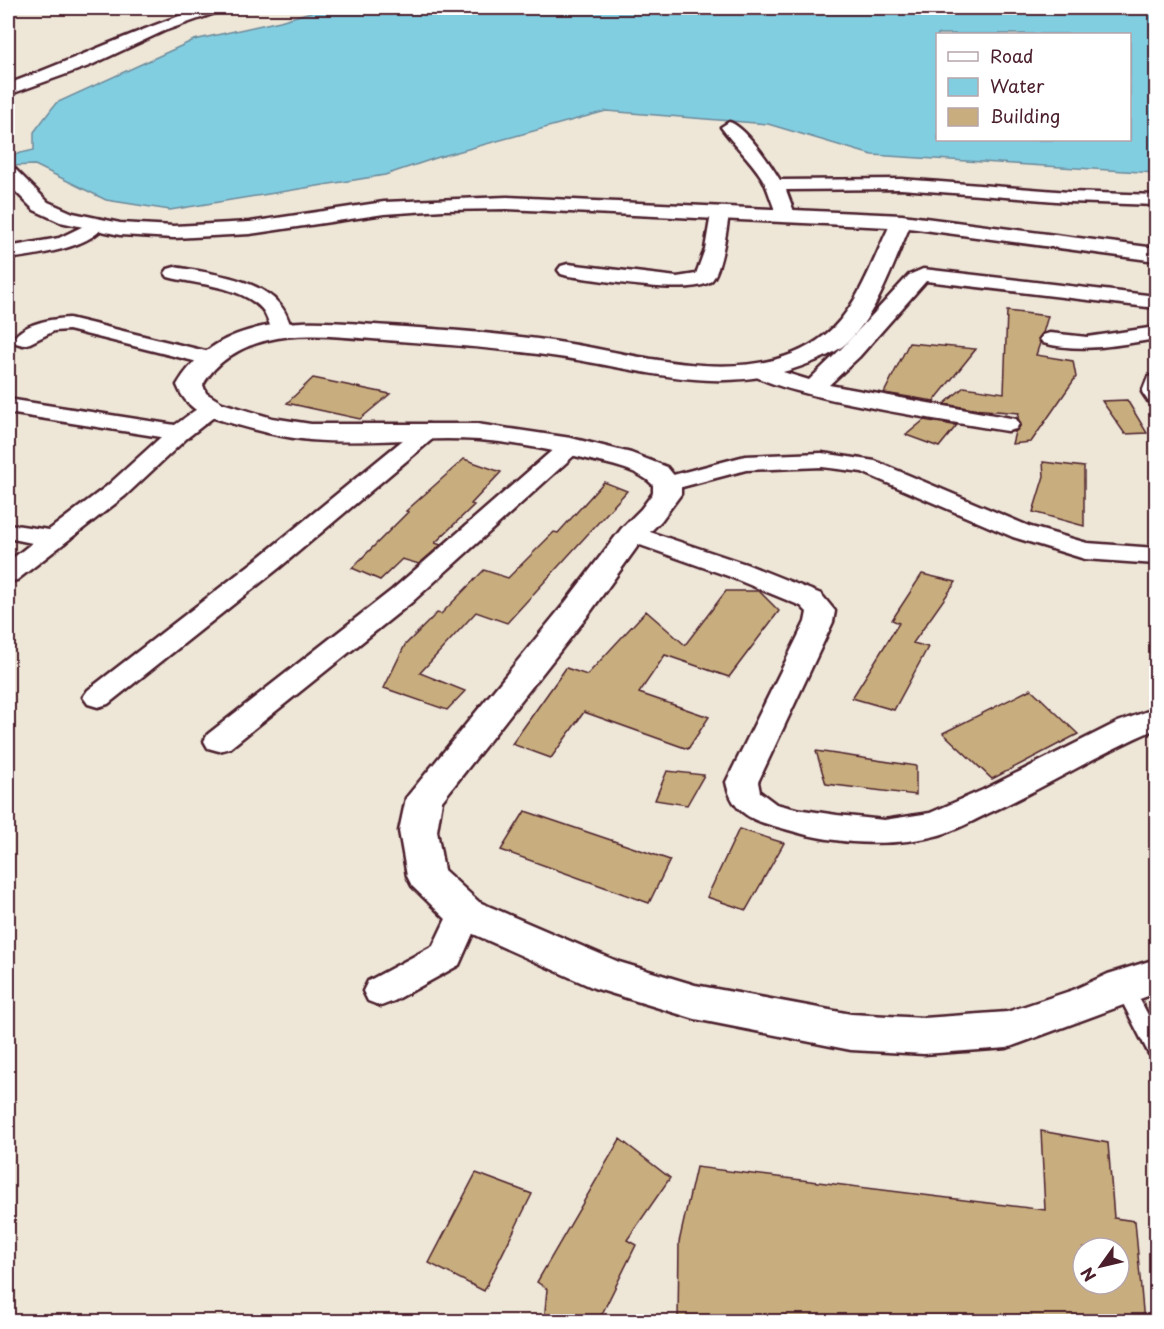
<svg xmlns="http://www.w3.org/2000/svg" width="1164" height="1329" font-family="'Playpen Sans',sans-serif">
<rect width="100%" height="100%" fill="#eee7d8"/>
<filter id="ink" filterUnits="userSpaceOnUse"><feTurbulence type="fractalNoise" baseFrequency=".0167" numOctaves="2"/><feDisplacementMap in="SourceGraphic" scale="12" xChannelSelector="R" yChannelSelector="G"/><feConvolveMatrix kernelMatrix="1 2 1 2 8 2 1 2 1" color-interpolation-filters="sRGB"/></filter>
<g filter="url(#ink)">
<!-- water -->
<path fill="#82cee1" stroke="#6c8898" stroke-width="1.5" fill-rule="evenodd" d="M324 8H1156V173L872 155 768 124 606 111 439 157 385 175 170 210 106 200 35 165 8 166V156L34 150V132L56 103 194 40 280 21ZM938 34H1130V140H938Z"/>
<!-- building -->
<path fill="#c8ae7e" stroke="#4a1f2b" stroke-width="1.5" fill-rule="evenodd" d="M1007 311 1048 316 1043 333 1038 339 1040 343 1036 355 1073 361 1076 377 1031 442 1012 444 1015 432 1021 425 1018 418 1019 413 973 409 944 404 964 387 1004 393Z
M909 343 976 349 934 401 884 393Z
M313 378 390 394 360 419 287 403Z
M1127 400 1147 433 1125 434 1102 401Z
M924 420 953 425H957L939 447 906 435Z
M464 459 501 472 471 504 474 505 435 543 441 545 419 564 402 559 380 580 352 568 408 512 406 511Z
M1043 462 1084 467V526L1033 512 1044 476Z
M604 482 627 491 507 623 476 612 420 673 465 691 447 710 384 688 405 645 437 613 441 614 484 570 508 578 554 532 558 533Z
M922 574 956 582 913 643 928 647 894 710 852 698 899 623 892 620Z
M726 591H759L779 611 729 677 665 655 639 693 709 717 688 749 584 712 551 758 512 744 566 668 587 675 646 611 685 645Z
M1031 689 1078 734 992 779 943 733Z
M816 751 916 766V795L826 784Z
M667 771 704 775 687 805 655 800Z
M525 811 670 860 649 903 501 850Z
M739 829 784 843 746 910 707 897Z
M1041 1131 1108 1143 1114 1218 1135 1221 1144 1322H678L679 1242 696 1167 1045 1210ZM1083 1248H1119V1284H1083Z
M620 1139 670 1178 627 1240 636 1245 598 1322H544L547 1289 537 1282Z
M476 1173 532 1194 484 1291 429 1263Z"/>
<g fill="none" stroke-linecap="round" stroke-linejoin="round">
<!-- service casing -->
<g stroke="#4a1f2b" stroke-width="5">
<path id="service" d="M1123 978 1130 981 1156 1030V1056L1149 1054 1114 986 1116 981Z"/>
</g>
<!-- minor casing -->
<g stroke="#4a1f2b" stroke-width="5">
<path id="minor" d="M729 122C745 126 771 165 780 180L901 179 1069 192 1156 195V205L1069 202 901 189 786 190 796 217 793 221H781C772 209 770 191 762 178 750 159 734 145 721 127Z
M720 209 726 210 729 214C727 228 721 273 711 281 691 297 595 279 568 276L561 274 558 270 561 266 568 264 677 277 696 274 705 249 711 214 714 210Z
M96 220 102 221 105 225C88 249 35 255 8 259V247L59 238Z
M175 267C207 273 257 277 280 305 286 312 289 321 292 330L289 334 282 336 275 334C269 327 268 316 262 309 239 285 198 285 168 277L165 273 168 269Z
M923 269 1156 296V308L926 281 859 357 829 385 1016 419 1019 424 1016 429 1008 431C970 425 765 394 749 371L752 366 760 365 809 380 843 347 909 275Z
M69 318 218 354 221 359 218 364 210 365 69 330 54 331 30 343 23 345 16 343 13 339C24 323 51 319 69 318Z
M1156 327V339C1118 345 1081 353 1043 343L1040 339 1043 335 1050 333 1087 337Z
M1156 375V403L1148 401 1142 392 1148 377Z
M8 399 175 425C189 416 203 400 221 404L224 409 187 438 125 496 17 580 8 582V562L32 543 8 538V524L49 530 107 486 161 437 8 413Z
M428 424 436 426 440 431 436 436 279 568 108 704 98 707 88 704 83 697 88 690 261 556 420 426Z
M571 439 579 441 583 446 579 451 412 602 230 748 219 751 208 748 204 741 208 734 392 590 563 441Z
M822 453 875 461 1031 527 1087 543 1156 548V564L1085 559 1013 537 862 472 822 467 746 470 667 491 658 489 655 484 658 479 745 456Z
M632 526 746 564 821 594 835 611 833 622 758 782 760 792 776 804 796 809 837 815 884 820 930 813 983 790 1118 722 1156 708V729C1099 753 1046 787 989 813 973 821 956 830 939 835 890 848 833 844 785 829 755 821 733 816 726 782L805 622 807 612 801 606 728 576 623 539 619 534 623 529Z
M465 900 477 904 482 913 459 965 394 1001 381 1006 368 1001 363 991 368 981 433 946 453 904Z"/>
</g>
<!-- tertiary casing -->
<g stroke="#4a1f2b" stroke-width="5">
<path id="tertiary" d="M203 8H224L221 11 164 31 89 66 8 95V84C73 60 136 30 203 8Z
M8 167 15 169 48 202 73 213 120 223 174 226 250 222 384 202 507 197 902 215 1156 248V261L909 228C892 267 876 318 843 346 831 355 816 361 802 366 721 396 647 371 566 358 502 348 437 344 372 339 338 337 302 332 268 340 242 346 216 361 203 385L206 393 222 403 272 418 311 424H477L571 438 631 453 667 467 681 484V494L661 521 642 540 586 618 442 801 437 831 444 870 479 902 619 962 695 985 851 1014 924 1018 1007 1012 1073 990 1108 974 1156 959V993L1007 1048 924 1054 851 1050 695 1019 594 988 451 924 412 886 407 876 399 831 406 798 564 604 622 528 641 509 653 493V485C640 471 614 465 595 461 557 451 518 443 479 440 423 436 366 445 310 440 284 438 259 431 234 424 208 416 188 413 177 385 193 358 216 340 247 331 294 316 342 323 390 326 451 330 511 334 571 344 647 357 757 390 825 335 857 310 872 262 889 227L507 209 443 210 384 214 250 234 174 238 120 235 60 222 34 210 8 184Z"/>
</g>
<!-- service -->
<use href="#service" fill="#fff" fill-rule="evenodd"/>
<!-- minor -->
<use href="#minor" fill="#fff" fill-rule="evenodd"/>
<!-- tertiary -->
<use href="#tertiary" fill="#fff" fill-rule="evenodd"/>
</g>
</g>
<!-- margin -->
<rect width="1164" height="1329" fill="none" stroke="#fff" stroke-width="30"/>
<rect x="15" y="15" width="1134" height="1299" fill="none" stroke="#4a1f2b" stroke-width="2" filter="url(#ink)"/>
<!-- legend -->
<rect x="936" y="33" width="195" height="108" fill="#ffffff" stroke="#b7a5aa" stroke-width="1.5"/>
<rect x="948" y="52" width="30" height="9" fill="#ffffff" stroke="#b7a5aa" stroke-width="1.5"/>
<text x="990" y="63" font-size="18" fill="#4a1f2b">Road</text>
<rect x="948" y="78" width="30" height="18" fill="#82cee1" stroke="#b7a5aa" stroke-width="1.5"/>
<text x="990" y="93" font-size="18" fill="#4a1f2b">Water</text>
<rect x="948" y="108" width="30" height="18" fill="#c8ae7e" stroke="#b7a5aa" stroke-width="1.5"/>
<text x="990" y="123" font-size="18" fill="#4a1f2b">Building</text>
<!-- north arrow -->
<g transform="translate(1101 1266) rotate(236)"><circle r="28" fill="#ffffff" stroke="#b7a5aa" stroke-width="1.5"/>
<path d="M0-4.5L10 22L0 15L-10 22Z" fill="#4a1f2b"/>
<text y="-9" font-size="16" font-weight="bold" text-anchor="middle" fill="#4a1f2b">N</text>
</g>
</svg>
